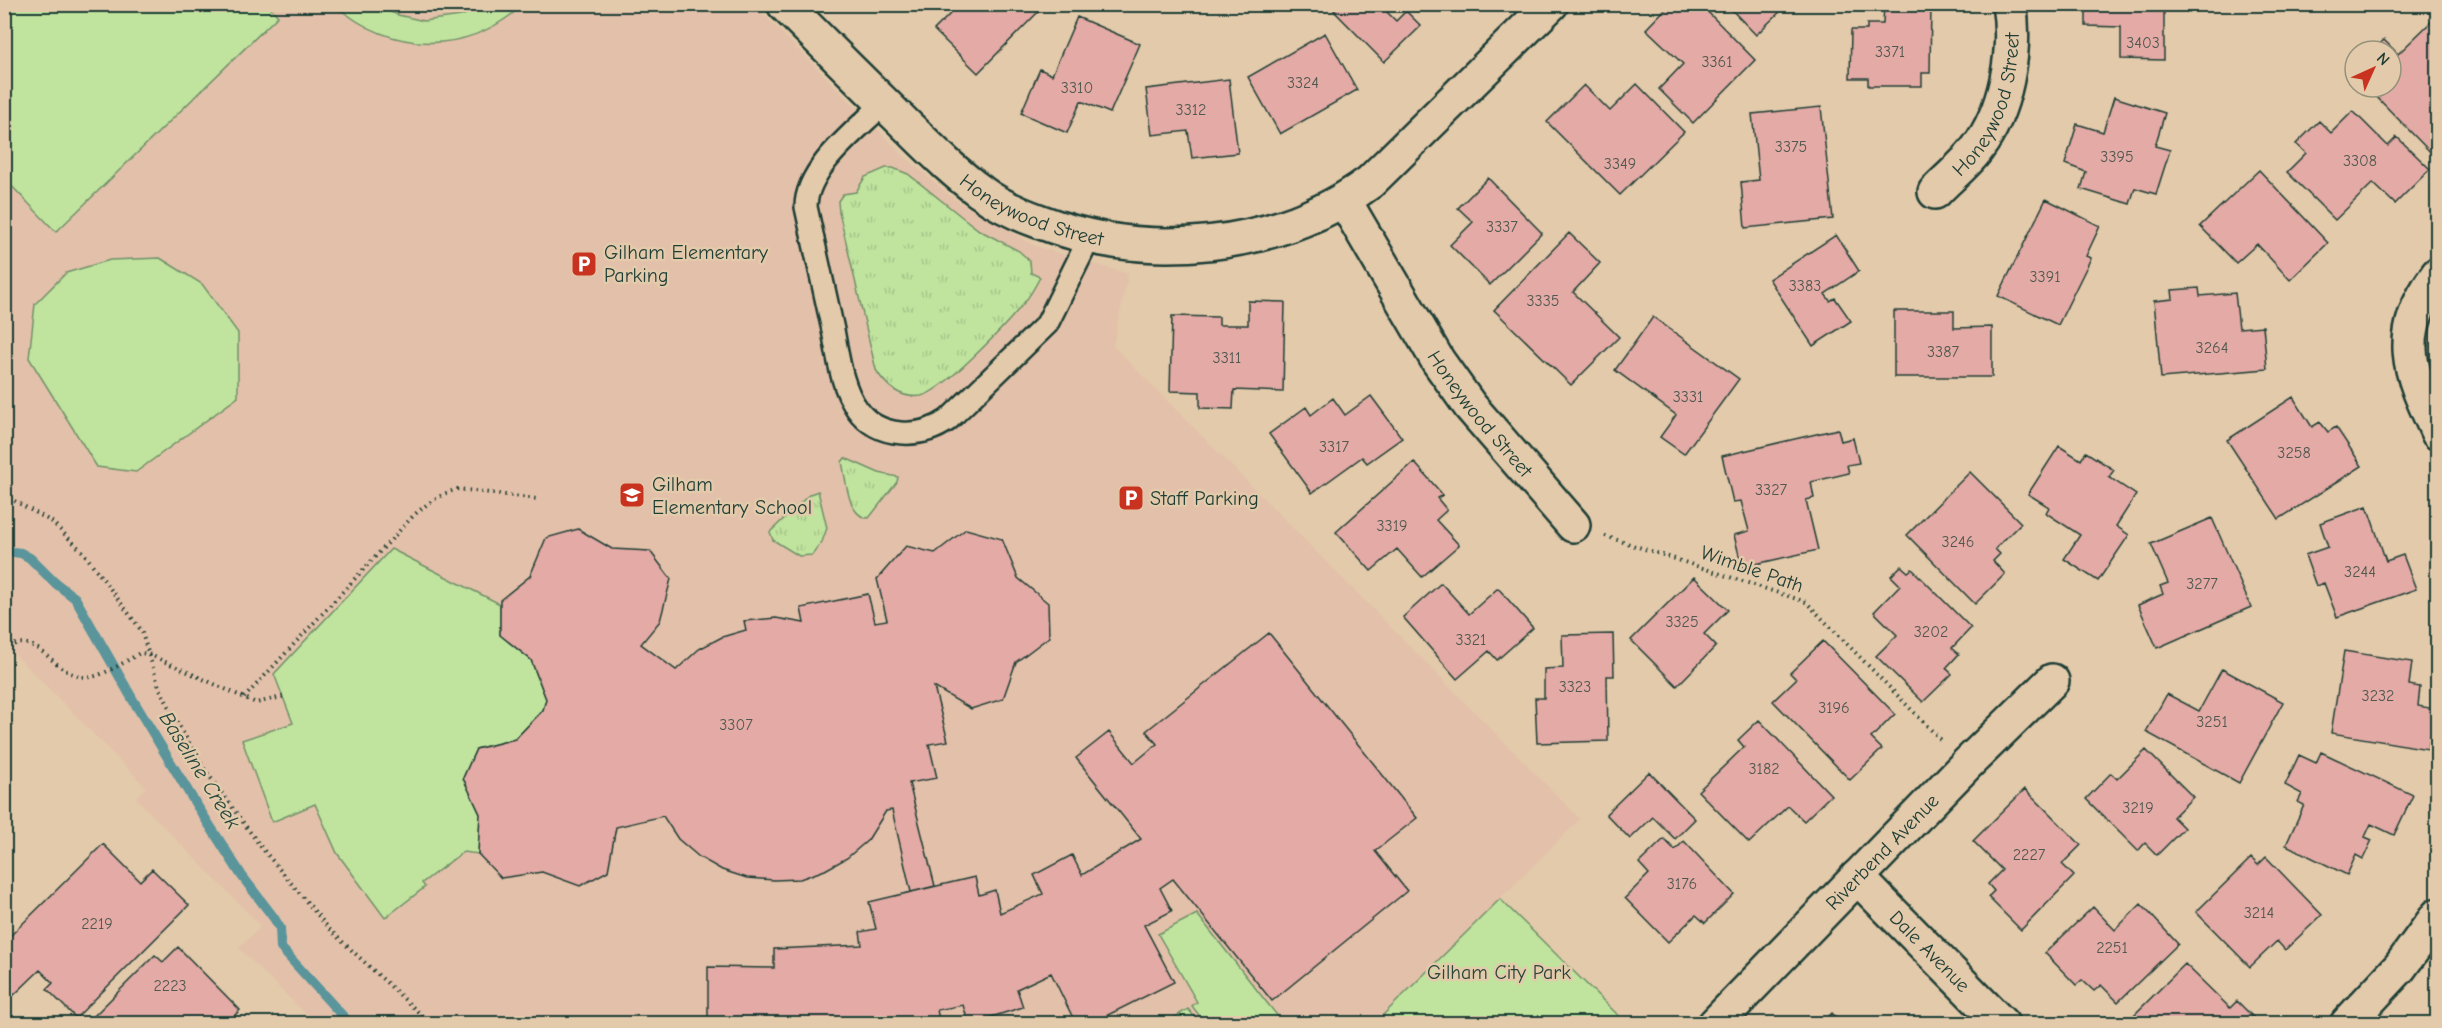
<svg xmlns="http://www.w3.org/2000/svg" width="2442" height="1028" font-family="'Comic Neue',sans-serif">
<defs>
<pattern id="grass-tufts" width="24" height="20" patternUnits="userSpaceOnUse" patternTransform="scale(1.5)"><rect width="24" height="20" fill="#c0e49e"/><path d="M3 7l-1-3M5 7V3M7 7l1-3M15 17l-1-3M17 17v-4M19 17l1-3" fill="none" stroke="#a5c489"/></pattern>
</defs>
<rect width="100%" height="100%" fill="#e3caab"/>
<filter id="ink" filterUnits="userSpaceOnUse"><feTurbulence type="fractalNoise" baseFrequency=".0167" numOctaves="2"/><feDisplacementMap in="SourceGraphic" scale="12" xChannelSelector="R" yChannelSelector="G"/><feConvolveMatrix kernelMatrix="1 2 1 2 8 2 1 2 1" color-interpolation-filters="sRGB"/></filter>
<g filter="url(#ink)">
<!-- built -->
<path fill="#e3c0a9" d="M4 5H754L905 157 954 199 1035 246 1128 274 1113 346 1580 819 1375 1023H315L239 948 261 926 136 798 146 787 5 644Z"/>
<!-- grass -->
<path fill="url(#grass-tufts)" stroke="#709069" stroke-width="1.5" d="M886 168H893L908 174 962 217 979 230 1019 251 1030 261 1031 273 1040 277C1035 287 1030 296 1023 304 1007 324 943 392 921 396 901 399 886 386 876 370L839 212 838 201 843 194 856 192 865 177Z
M845 458 879 473 898 477 897 482 869 518C847 518 846 477 842 462Z
M818 491 827 528 822 542 812 555 799 556 773 540 770 532 810 494Z"/>
<!-- park -->
<path fill="#c0e49e" stroke="#709069" stroke-width="1.5" d="M267 4 278 16 56 232 5 179V5Z
M335 5H373L398 15 424 21 461 16 486 5H523C466 56 392 54 335 5Z
M160 258 202 284 238 333V397L136 472 97 467 29 358 35 304 66 273 110 260Z
M391 549 500 604V635L531 660 546 699 543 710 515 739 476 749 463 778 480 814 478 854 463 852 422 883 425 887 385 918 337 853 315 804 272 822 242 740 293 723 274 674Z
M1500 899 1626 1023H1375Z
M1197 914 1283 1023H1205L1192 1006 1197 1002 1158 934Z
M1188 1009 1200 1023H1165Z"/>
<g fill="none" stroke-linecap="round" stroke-linejoin="round">
<!-- stream -->
<path stroke="#5a959b" stroke-width="10" d="M4 551 21 553 30 558 54 582 75 598 133 700 194 801 242 876 274 918 280 928 281 948 350 1024"/>
</g>
<!-- building -->
<path fill="#e4aaa5" stroke="#1f3d34" stroke-width="1.5" d="M940 4H1046L978 73 934 30 950 14Z
M1341 4H1393L1386 11 1396 21 1406 11 1421 26 1384 62 1334 11Z
M1670 4H1700L1755 60 1693 123 1659 89 1683 64 1646 29Z
M1726 4H1788L1756 35Z
M1884 4H1931L1930 73H1922V86H1868V78H1850L1851 30H1867V24H1883Z
M2086 4H2164V60L2121 59V27L2086 26Z
M1077 17 1140 44 1110 113 1081 101 1067 133 1021 113 1040 69 1052 75Z
M2432 21 2438 27V160L2367 87H2391V51H2372L2384 40 2398 54Z
M1325 33 1357 90 1280 134 1248 77Z
M1229 79 1238 153 1192 158 1188 131 1152 135 1146 89Z
M1637 84 1684 132 1620 195 1547 122 1584 85 1610 111Z
M2114 97 2165 113 2155 146 2170 150 2156 194 2135 188 2130 204 2081 189 2086 172 2065 164 2077 124 2103 132Z
M1821 107 1833 219 1745 228 1741 182 1759 180 1752 114Z
M2353 111 2388 146 2397 137 2430 169 2395 204 2373 183 2335 220 2287 172 2306 153 2296 144 2319 121 2331 133Z
M2259 170 2328 243 2290 280 2257 244 2236 263 2200 226Z
M1488 178 1542 233 1490 285 1450 245 1473 222 1458 208Z
M2046 199 2100 226 2086 256 2091 258 2058 325 1998 296Z
M1569 233 1600 263 1573 292 1619 337 1571 385 1494 310Z
M1836 235 1859 271 1825 294 1830 301 1835 298 1851 321 1813 346 1769 279Z
M2199 288 2200 296 2235 293 2239 328 2263 326 2267 369 2161 378 2154 301 2173 299 2172 290Z
M1248 301 1285 302 1283 392 1234 390 1233 409 1200 408V392L1170 391 1172 316 1219 317V325H1248Z
M1894 311H1954V328L1992 327V377H1894Z
M1653 317 1739 379 1684 454 1660 437 1676 415 1615 370Z
M1371 396 1402 438 1367 463 1362 457 1312 493 1269 434 1306 407 1311 415 1333 398 1345 415Z
M2293 397 2312 427 2320 422 2328 432 2336 427 2362 466 2279 519 2227 440Z
M1838 429 1841 441 1853 438 1859 463 1847 465 1849 473 1811 482 1814 498 1806 500 1818 550 1742 567 1734 535 1749 531 1741 501 1733 502 1722 456Z
M2059 446 2081 460 2086 452 2114 470 2109 477 2136 495 2116 526 2129 535 2098 581 2064 559 2080 535 2046 513 2049 507 2028 494Z
M1414 462 1443 495 1437 498 1447 510 1436 520 1459 545 1422 577 1397 549 1371 571 1336 532Z
M1970 472 2021 523 1995 549 2000 554 1993 561 2005 574 1975 604 1907 535Z
M2367 506 2386 561 2403 555 2416 589 2337 617 2324 583 2316 586 2305 555 2328 547 2320 523Z
M2212 518 2251 607 2157 648 2138 605 2163 594 2160 586 2168 583 2151 544Z
M578 529 612 549 650 551 671 579 660 621 641 644 676 670 699 649 722 637 746 630 744 621 776 618 804 623 801 608 868 594 875 622 887 620 877 579 906 546 935 553 966 529 1002 539 1018 578 1048 603 1049 637 1016 662 1003 699 971 709 934 687 948 741 929 744 937 778 909 783 935 886 911 892 892 810 886 811 868 840 847 858 825 870 800 879 774 880 747 878 722 870 699 857 678 839 663 816 616 827 608 871 580 886 542 872 501 878 478 854 480 814 463 778 476 749 515 739 543 710 546 699 531 660 500 635V600L530 576 546 538Z
M1901 566 1908 572 1912 569 1971 628 1952 648 1959 654 1946 668 1952 674 1923 702 1876 656 1897 635 1874 612 1900 585 1891 576Z
M1694 577 1728 610 1704 634 1716 646 1677 686 1631 640Z
M1441 583 1469 614 1498 588 1533 628 1497 660 1489 651 1457 679 1403 617Z
M1269 633 1417 818 1375 851 1407 891 1272 1001 1173 879 1160 888 1172 911 1144 925 1174 982 1090 1024H1076L1051 973 1017 989 1023 1007 969 1024 963 1005 937 1010 940 1024H884V1021H844V1024H708V967L774 968V949L862 945 860 932 876 929 869 902 975 877 979 895 995 890 1000 913 1043 894 1034 875 1072 855 1082 875 1141 839 1076 758 1109 732 1134 763 1157 744 1146 731Z
M1613 634 1614 676H1607L1608 741 1537 743 1535 698H1544V669L1563 668 1562 635Z
M1823 641 1895 714 1871 738 1882 749 1850 780 1773 701 1796 679 1790 673Z
M2344 651 2412 662 2409 685 2420 687 2418 706 2435 709 2428 749 2331 733Z
M2222 669 2283 702 2239 783 2146 732 2167 694 2199 711Z
M1759 720 1831 795 1804 821 1788 806 1749 843 1698 791 1744 747 1738 740Z
M2146 750 2193 797 2173 817 2184 828 2157 855 2145 843 2138 851 2086 799 2111 773 2117 779Z
M2321 752 2413 795 2394 835 2371 824 2365 837 2372 840 2363 859 2356 855 2347 875 2286 845 2304 805 2298 802 2302 794 2285 785 2299 755 2316 763Z
M1649 772 1695 819 1675 839 1653 817 1630 839 1606 814Z
M2025 789 2081 845 2062 864 2074 876 2021 930 1988 897 1994 891 1988 884 2002 870 1973 841Z
M1664 839 1675 850 1684 841 1734 894 1705 923 1696 915 1668 942 1625 898 1649 874 1639 863Z
M103 844 140 881 152 869 189 905 76 1018 47 989 53 983 40 970 14 995 10 991 4 996V942Z
M2266 857 2322 915 2285 950 2277 941 2250 967 2196 912 2251 858 2258 865Z
M2141 904 2178 944 2118 1002 2101 985 2094 991 2082 980 2076 985 2045 953 2093 907 2115 930Z
M178 947 240 1010 226 1024H86L155 955 163 962Z
M2185 964 2230 1008 2237 1001 2258 1022 2125 1024Z
M1832 1013 1842 1024H1821Z"/>
<g fill="none" stroke-linecap="round" stroke-linejoin="round">
<!-- service casing -->
<g stroke="#1f3d34" stroke-width="26">
<path id="service" d="M884 103C857 130 806 168 806 207 815 248 824 289 833 330 838 356 841 386 857 409 878 439 921 439 948 420L1047 324 1083 251 1086 236"/>
</g>
<!-- minor casing -->
<g stroke="#1f3d34" stroke-width="38">
<g id="minor">
<path id="s1" d="M784 4C821 41 857 77 894 113 922 140 949 169 981 192 998 205 1021 215 1041 222 1148 262 1278 250 1370 182L1551 4"/>
<path id="s2" d="M1935 192C1948 178 1965 165 1977 149 2006 111 2017 51 2009 4"/>
<path id="s3" d="M1344 200 1438 361 1470 406 1573 525"/>
<path d="M2438 274C2393 336 2409 370 2438 433"/>
<path id="s4" d="M1857 877 2002 1024"/>
<path id="s5" d="M1715 1024 1966 765 2052 681"/>
<path d="M2347 1024 2400 967 2438 915"/>
</g>
</g>
<!-- path -->
<path stroke="#1f3d34" stroke-width="4" stroke-dasharray="1.5 4.5" stroke-linecap="butt" d="M4 495 52 522 83 552 141 630 159 687 177 722 205 770 261 847 331 931 431 1024
M1605 536 1806 602 1942 741
M4 650C38 624 55 681 90 677 103 676 128 660 140 653L148 654 256 703 286 696
M244 698 414 515C428 503 440 494 458 489L537 499"/>
<!-- service -->
<use href="#service" stroke="#e3caab" stroke-width="21"/>
<!-- minor -->
<use href="#minor" stroke="#e3caab" stroke-width="33"/>
</g>
</g>
<!-- icons -->
<defs>
<g id="parking-square" transform="scale(1.35)"><rect x="-9" y="-9" width="18" height="18" rx="4" fill="#c8321e" stroke="#e3caab"/><path d="M-3.5-5.5H1a3.5 3.5 0 0 1 0 7H-1V5.5H-3.5ZM-1-3.4V-.6H.8a1.4 1.4 0 0 0 0-2.8Z" fill="#fff"/></g>
<g id="school-square" transform="scale(1.35)"><rect x="-9" y="-9" width="18" height="18" rx="4" fill="#c8321e" stroke="#e3caab"/><path d="M0-5L7-2L0 1L-7-2ZM-4 1L0 2.5L4 1V4Q0 6-4 4Z" fill="#fff"/></g>
</defs>
<g fill-rule="evenodd">
<use href="#parking-square" x="584" y="264"/>
<use href="#school-square" x="632" y="495"/>
<use href="#parking-square" x="1131" y="498"/>
</g>
<g text-anchor="middle" dominant-baseline="central" stroke-width="5" stroke-linejoin="round" paint-order="stroke">
<!-- number labels -->
<g font-size="16" fill="#505850">
<text x="2143" y="43">3403</text>
<text x="1890" y="52">3371</text>
<text x="1717" y="62">3361</text>
<text x="1303" y="83">3324</text>
<text x="1077" y="88">3310</text>
<text x="1191" y="110">3312</text>
<text x="1791" y="147">3375</text>
<text x="2117" y="157">3395</text>
<text x="2360" y="161">3308</text>
<text x="1620" y="164">3349</text>
<text x="1502" y="227">3337</text>
<text x="2045" y="277">3391</text>
<text x="1805" y="286">3383</text>
<text x="1543" y="301">3335</text>
<text x="2212" y="348">3264</text>
<text x="1943" y="352">3387</text>
<text x="1227" y="358">3311</text>
<text x="1688" y="397">3331</text>
<text x="1334" y="447">3317</text>
<text x="2294" y="453">3258</text>
<text x="1771" y="490">3327</text>
<text x="1392" y="526">3319</text>
<text x="1958" y="542">3246</text>
<text x="2360" y="572">3244</text>
<text x="2202" y="584">3277</text>
<text x="1682" y="622">3325</text>
<text x="1931" y="632">3202</text>
<text x="1471" y="640">3321</text>
<text x="1575" y="687">3323</text>
<text x="2378" y="696">3232</text>
<text x="1834" y="708">3196</text>
<text x="2212" y="722">3251</text>
<text x="736" y="725">3307</text>
<text x="1764" y="769">3182</text>
<text x="2138" y="808">3219</text>
<text x="2029" y="855">2227</text>
<text x="1682" y="884">3176</text>
<text x="2259" y="913">3214</text>
<text x="97" y="924">2219</text>
<text x="2112" y="948">2251</text>
<text x="170" y="986">2223</text>
</g>
<!-- street labels -->
<g font-size="20" fill="#1f3d34" stroke="#e3caab">
<text stroke="none"><textPath href="#s2" startOffset="106">Honeywood Street</textPath></text>
<text stroke="none"><textPath href="#s1" startOffset="327">Honeywood Street</textPath></text>
<text stroke="none"><textPath href="#s3" startOffset="254">Honeywood Street</textPath></text>
<text transform="translate(1752 569) rotate(19)">Wimble Path</text>
<text stroke="none"><textPath href="#s5" startOffset="240">Riverbend Avenue</textPath></text>
<text stroke="none"><textPath href="#s4" startOffset="104">Dale Avenue</textPath></text>
</g>
<!-- poi labels -->
<g font-size="20" fill="#1f3d34" stroke="#e3caab" text-anchor="start">
<text x="604" y="252">Gilham Elementary<tspan x="604" dy="23">Parking</tspan></text>
<text x="652" y="484">Gilham<tspan x="652" dy="23">Elementary School</tspan></text>
<text x="1150" y="498">Staff Parking</text>
</g>
<!-- park labels -->
<g font-size="20" fill="#274539" stroke="#e3caab">
<text x="1499" y="972">Gilham City Park</text>
</g>
<!-- water labels -->
<g font-size="21" font-style="italic" fill="#24443d" stroke="#e3caab">
<text transform="translate(200 770) rotate(58)">Baseline Creek</text>
</g>
</g>
<!-- margin -->
<rect width="2442" height="1028" fill="none" stroke="#e3caab" stroke-width="24"/>
<rect x="12" y="12" width="2418" height="1004" fill="none" stroke="#1f3d34" stroke-width="2" filter="url(#ink)"/>
<!-- north arrow -->
<g transform="translate(2373 69) rotate(45)"><circle r="28" fill="#e3caab" stroke="#95927b" stroke-width="1.5"/>
<path d="M0-4.5L10 22L0 15L-10 22Z" fill="#c8321e"/>
<text y="-9" font-size="16" font-weight="bold" text-anchor="middle" fill="#1f3d34">N</text>
</g>
</svg>
